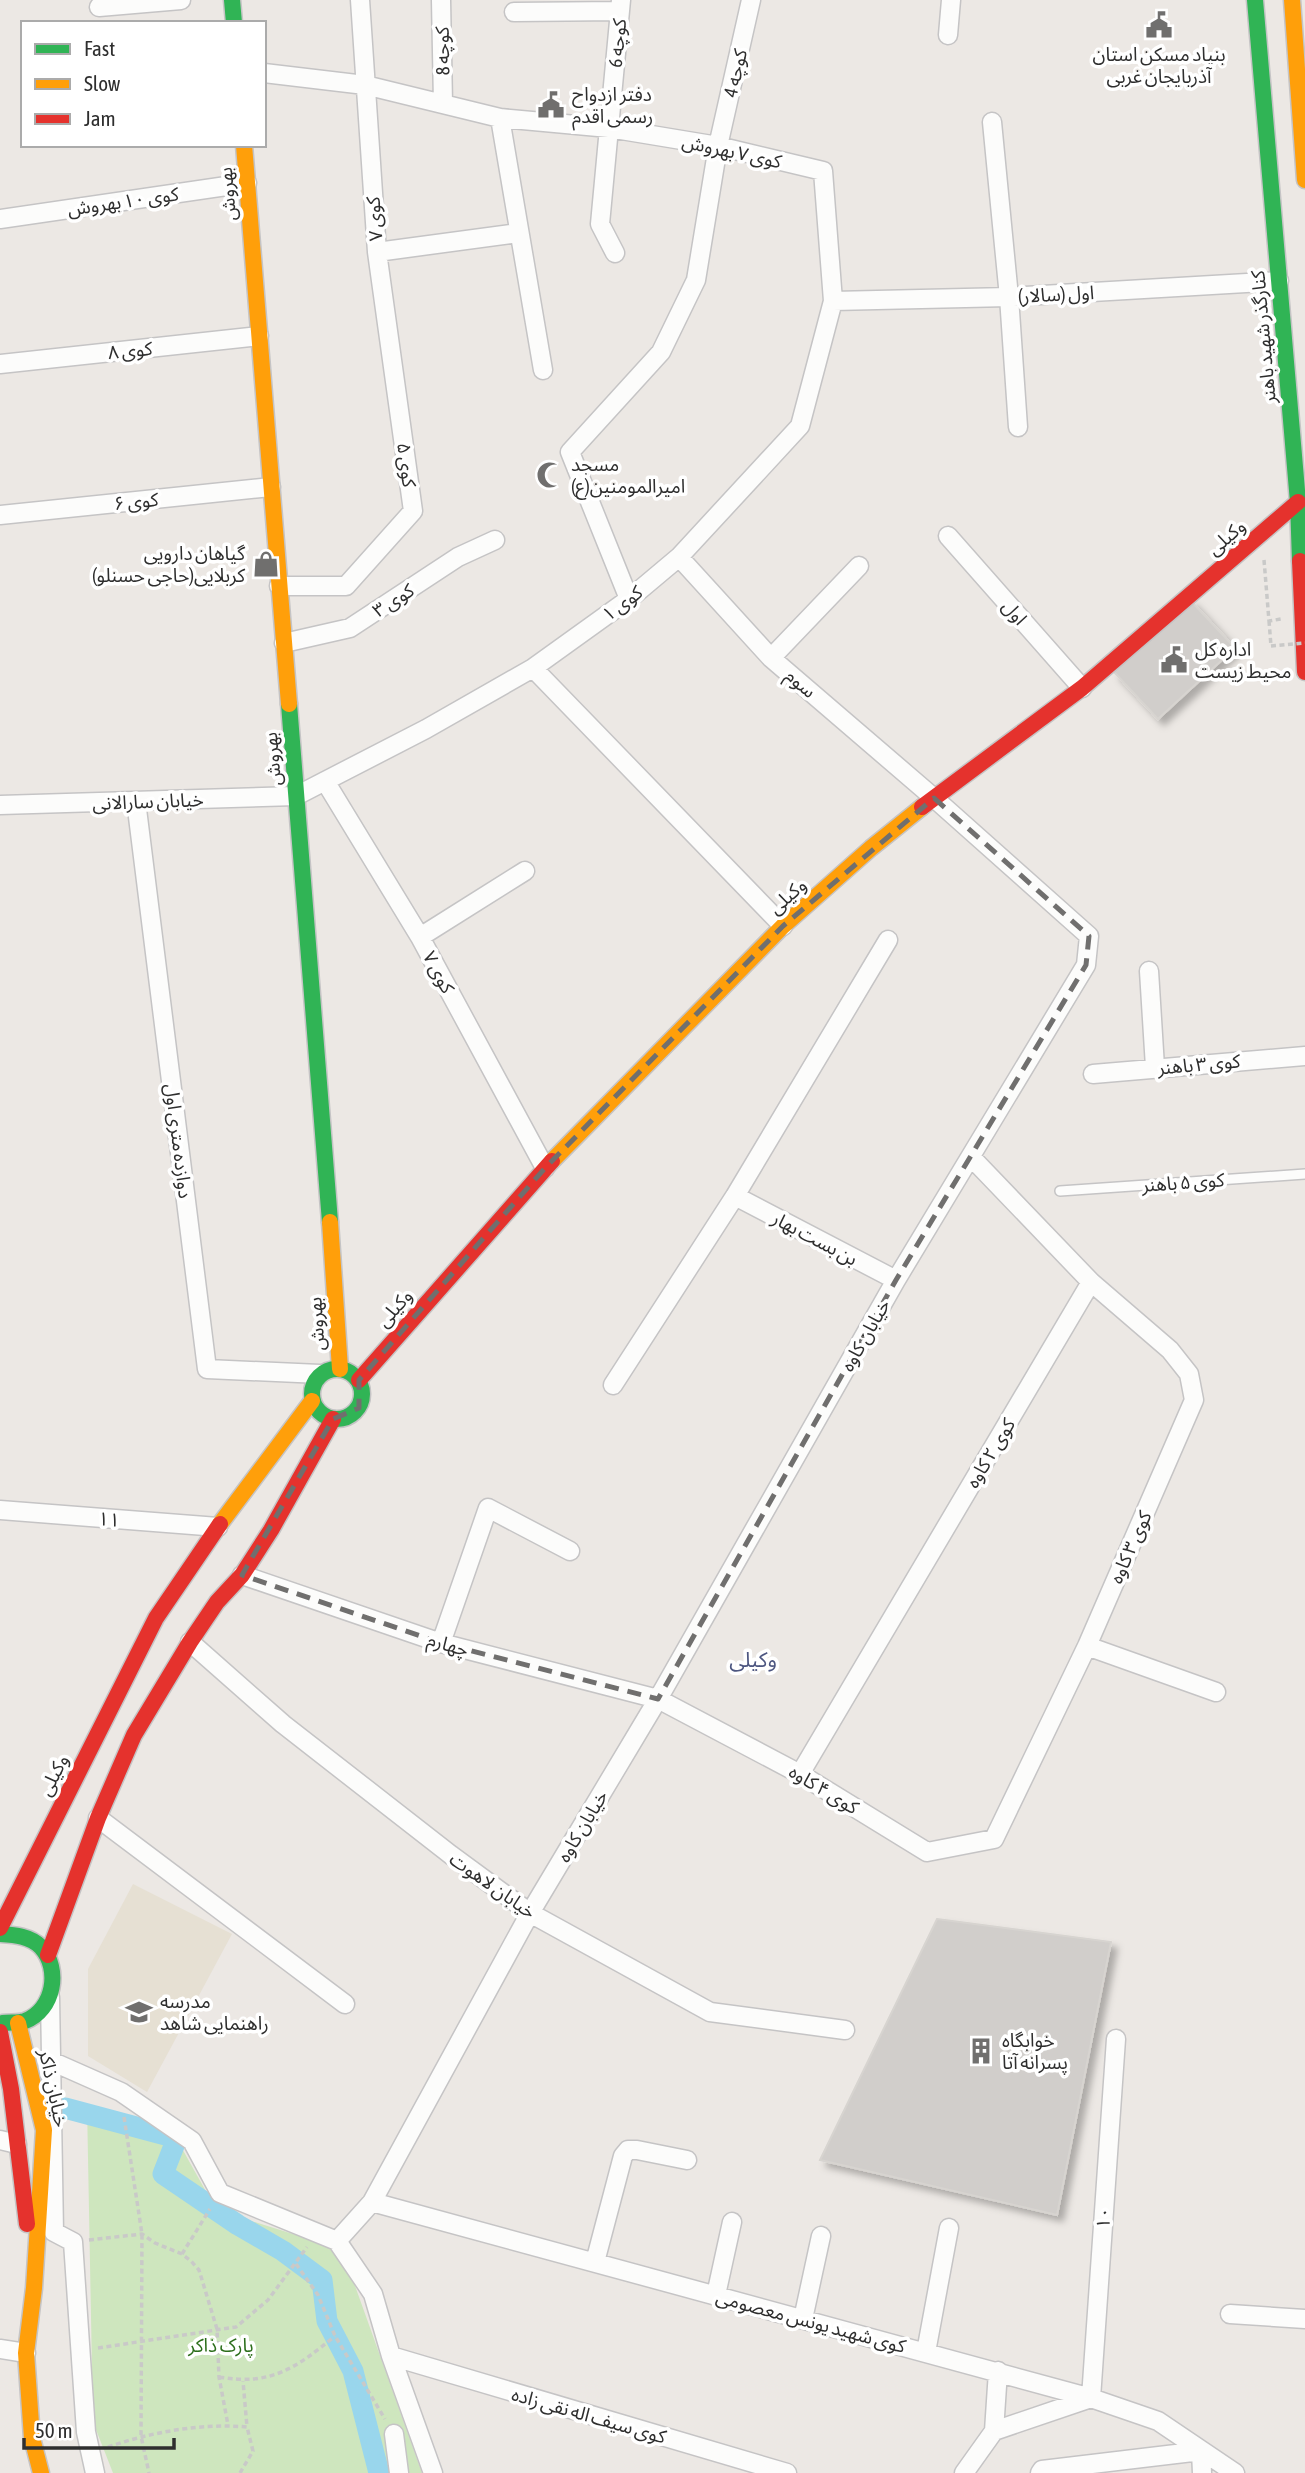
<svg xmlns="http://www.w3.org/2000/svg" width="1305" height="2473" font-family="'Asap Condensed','Noto Sans Arabic',sans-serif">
<defs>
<filter id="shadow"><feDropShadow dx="6" dy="6" stdDeviation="3.5" flood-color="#0004"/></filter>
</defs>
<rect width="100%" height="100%" fill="#ece8e4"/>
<!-- education -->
<path fill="#e6e0d3" d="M133 1884 232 1934 147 2092 88 2056V1969Z"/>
<!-- green -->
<path fill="#cee6be" d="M87 2105 136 2117 180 2145 208 2195 226 2213 328 2245 339 2255 349 2269 422 2473H113L93 2422Z"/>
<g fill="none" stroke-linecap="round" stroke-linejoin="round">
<!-- canal -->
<path stroke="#99d6ec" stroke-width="21" d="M65 2108 177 2138 163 2174 238 2225 283 2251 322 2280 327 2321 353 2371 379 2473"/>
</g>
<!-- building -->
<path fill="#d1cecb" stroke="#d7d4d0" stroke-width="2" filter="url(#shadow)" d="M1190 600 1235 648 1158 719 1114 672Z
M937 1919 1111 1942 1057 2215 820 2160Z"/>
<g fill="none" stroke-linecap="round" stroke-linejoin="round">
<!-- lane casing -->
<g stroke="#c5c4c5" stroke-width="12">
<path id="lane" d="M1060 1191 1305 1174"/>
</g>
<!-- street casing -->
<g stroke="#c5c4c5" stroke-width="21">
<path id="street" d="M360 0 377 252 519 233
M441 0 443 103
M99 7 181 0
M514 12 620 11
M948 35 951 0
M500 118 543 370
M992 122 1009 297 1018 427
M0 219 247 183
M615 253 600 224 621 0
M833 301 1009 297 1279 281
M0 364 259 336
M0 515 271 487
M948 536 1082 688
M279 586H346L413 511 377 252
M629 599 570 452 661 352 696 280 718 146 751 0
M284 643 350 628 458 557 495 540
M771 658 859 566
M533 668 783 926
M325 781 420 937 545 1168
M136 801 207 1369 320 1374
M0 805 296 796 426 729 533 668 629 599 679 557 800 426 833 301 823 171 718 146 609 128 500 118 365 85 264 73
M420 937 525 871
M1149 971 1155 1067
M1093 1074 1305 1056
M735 1196 896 1280
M613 1385 735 1196 888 940
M0 1510 218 1527
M242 1575 441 1643 658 1699 800 1774 927 1852 994 1839 1087 1646 1194 1400 1189 1374 1170 1350 1091 1282
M190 1642 283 1724 451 1855 530 1913 710 2012 845 2030
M441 1643 488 1508 570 1551
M1087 1646 1216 1692
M800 1774 1091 1282 971 1157
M98 1818 345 2004
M50 1997 54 2232 73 2242 86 2432 95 2473
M51 2061 121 2092 192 2141 220 2193 337 2241 373 2294 391 2356 433 2473
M0 2140 17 2144
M372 2202 1091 2398 1158 2421 1235 2473
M337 2241 372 2202 530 1913 658 1699 896 1280 1086 965 1089 936 934 798 771 658 679 557
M595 2262 623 2156 628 2150H637L687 2160
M716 2295 732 2222
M1230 2314 1305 2319
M803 2319 821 2236
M0 2349 26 2353
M926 2352 949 2228
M391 2356 787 2473
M994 2431 1091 2398 1116 2039
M394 2434 399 2473
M964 2473 994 2431 998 2371
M1040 2473 1042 2470 1201 2451 1202 2473"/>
</g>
<!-- fast casing -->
<g stroke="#c5c4c5" stroke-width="19">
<path id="fast" d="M232 0 234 23
M1255 0 1298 502 1300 561
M289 704 330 1222
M312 1394a25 25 0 1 1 50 0a25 25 0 1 1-50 0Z
M0 1934C15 1935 30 1936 41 1947 61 1969 54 2010 25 2021 19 2023 10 2022 3 2023"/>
</g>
<!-- slow casing -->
<g stroke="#c5c4c5" stroke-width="19">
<path id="slow" d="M1292 0 1305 180
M244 145 289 704
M552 1161 783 926 871 848 922 807
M330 1222 340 1369
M220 1524 312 1401
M18 2023 44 2130 34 2288 26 2353 32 2438 41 2473"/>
</g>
<!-- jam casing -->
<g stroke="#c5c4c5" stroke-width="19">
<path id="jam" d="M1300 561 1305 672
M922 807 1082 688 1298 502
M359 1380 552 1161
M0 1928 156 1618 220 1524
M48 1955 98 1818 134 1735 190 1642 217 1602 242 1575 271 1530 333 1419
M0 2032 11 2089 27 2224"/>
</g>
<!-- path -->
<path stroke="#c9c9c8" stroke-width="3.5" stroke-dasharray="5 3.5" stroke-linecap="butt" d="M1264 560 1269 621 1281 619
M1269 621 1271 646
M124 2117 142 2234 141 2436 149 2473
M89 2240 142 2234 155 2243 182 2254 191 2261 199 2270 217 2329 219 2377 228 2425
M182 2254 210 2209
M296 2264 318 2295 335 2336 385 2419
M98 2348 236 2327 268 2300 307 2247
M219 2377C271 2386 296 2368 335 2336
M108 2447C151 2432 202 2423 247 2427L243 2381
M240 2473 253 2451 247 2427"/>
<!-- lane -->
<use href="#lane" stroke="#fcfcfb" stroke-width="9"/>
<!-- street -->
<use href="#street" stroke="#fcfcfb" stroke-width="18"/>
<!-- fast -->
<use href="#fast" stroke="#30b455" stroke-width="16"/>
<!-- slow -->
<use href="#slow" stroke="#ff9f0a" stroke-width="16"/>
<!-- jam -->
<use href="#jam" stroke="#e5322d" stroke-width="16"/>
<!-- path-bridge -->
<path stroke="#c9c9c8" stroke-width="3.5" stroke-dasharray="5 3.5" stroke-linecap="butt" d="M1271 646 1305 643"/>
</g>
<!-- marked area -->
<path fill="none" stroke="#706f6e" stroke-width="5" stroke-dasharray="14 9" stroke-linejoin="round" d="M934 798 1089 936 1086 965 896 1280 658 1699 441 1643 242 1575 333 1419 359 1408V1380L545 1168 783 926Z"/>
<!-- icons -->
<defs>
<g id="civic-bare" transform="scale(2.1)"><path d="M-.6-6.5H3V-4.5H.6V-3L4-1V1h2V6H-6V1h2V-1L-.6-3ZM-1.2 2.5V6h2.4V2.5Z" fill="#706f6e" stroke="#fff" stroke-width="2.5" paint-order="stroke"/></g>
<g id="mosque-bare" transform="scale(2.1)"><path d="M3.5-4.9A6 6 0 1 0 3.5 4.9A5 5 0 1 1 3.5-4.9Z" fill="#706f6e" stroke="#fff" stroke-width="2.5" paint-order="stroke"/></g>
<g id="shop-bare" transform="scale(2.1)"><path d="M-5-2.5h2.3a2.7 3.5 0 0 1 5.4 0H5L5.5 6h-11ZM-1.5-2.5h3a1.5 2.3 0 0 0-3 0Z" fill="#706f6e" stroke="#fff" stroke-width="2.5" paint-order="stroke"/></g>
<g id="school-bare" transform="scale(2.1)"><path d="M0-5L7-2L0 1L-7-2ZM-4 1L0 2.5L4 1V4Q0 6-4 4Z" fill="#706f6e" stroke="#fff" stroke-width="2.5" paint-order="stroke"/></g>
<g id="building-bare" transform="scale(2.1)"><path d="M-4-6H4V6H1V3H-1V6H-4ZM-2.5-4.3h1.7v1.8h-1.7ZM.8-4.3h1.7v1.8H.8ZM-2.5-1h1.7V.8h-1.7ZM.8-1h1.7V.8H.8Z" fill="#706f6e" stroke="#fff" stroke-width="2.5" paint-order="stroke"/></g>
</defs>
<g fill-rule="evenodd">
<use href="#civic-bare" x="1159" y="25"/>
<use href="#civic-bare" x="551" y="105"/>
<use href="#mosque-bare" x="550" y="475"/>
<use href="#shop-bare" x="266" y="564"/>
<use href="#civic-bare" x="1174" y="660"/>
<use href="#school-bare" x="139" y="2012"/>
<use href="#building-bare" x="981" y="2051"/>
</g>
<g text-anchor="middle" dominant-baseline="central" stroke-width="7" stroke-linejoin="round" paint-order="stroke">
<!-- street labels -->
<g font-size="19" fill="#2e2e2e" stroke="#fff">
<text transform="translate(617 43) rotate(-85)">کوچه 6</text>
<text transform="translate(442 51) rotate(-91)">کوچه 8</text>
<text transform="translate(735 73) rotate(-77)">کوچه 4</text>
<text transform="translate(732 151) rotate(12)">کوی ۷ بهروش</text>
<text transform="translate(227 194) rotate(-95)">بهروش</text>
<text transform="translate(123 201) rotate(-8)">کوی ۱۰ بهروش</text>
<text transform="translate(374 219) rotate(-94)">کوی ۷</text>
<text transform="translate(1056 294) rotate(-3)">اول (سالار)</text>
<text transform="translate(1263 337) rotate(-95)">کنارگذر شهید باهنر</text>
<text transform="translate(130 350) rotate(-6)">کوی ۸</text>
<text transform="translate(407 465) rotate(82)">کوی ۵</text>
<text transform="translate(136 501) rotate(-6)">کوی ۶</text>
<text transform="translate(1226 537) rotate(-41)">وکیلی</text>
<text transform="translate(393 600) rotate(-33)">کوی ۳</text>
<text transform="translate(622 603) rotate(-37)">کوی ۱</text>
<text transform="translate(1015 612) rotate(49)">اول</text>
<text transform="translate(801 683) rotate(41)">سوم</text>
<text transform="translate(272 759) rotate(-95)">بهروش</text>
<text transform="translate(148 801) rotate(-2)">خیابان سارالانی</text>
<text transform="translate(787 896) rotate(-42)">وکیلی</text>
<text transform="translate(439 972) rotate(62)">کوی ۷</text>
<text transform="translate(1199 1064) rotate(-5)">کوی ۳ باهنر</text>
<text transform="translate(179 1141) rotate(83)">دوازده متری اول</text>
<text transform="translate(1183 1182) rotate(-4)">کوی ۵ باهنر</text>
<text transform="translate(815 1238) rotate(28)">بن بست بهار</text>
<text transform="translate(394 1308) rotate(-49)">وکیلی</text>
<text transform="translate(316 1324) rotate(-94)">بهروش</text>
<text transform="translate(865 1335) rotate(-60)">خیابان کاوه</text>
<text transform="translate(990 1453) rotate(-59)">کوی ۲ کاوه</text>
<text transform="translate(109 1519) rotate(5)">۱۱</text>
<text transform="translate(1130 1547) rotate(-66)">کوی ۳ کاوه</text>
<text transform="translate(448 1644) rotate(16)">چهارم</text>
<text transform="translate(53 1775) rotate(-63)">وکیلی</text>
<text transform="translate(824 1789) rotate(31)">کوی ۴ کاوه</text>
<text transform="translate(582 1826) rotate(-59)">خیابان کاوه</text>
<text transform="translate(493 1885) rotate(35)">خیابان لاهوت</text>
<text transform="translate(54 2088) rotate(78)">خیابان ذاکر</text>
<text transform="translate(1103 2218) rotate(-86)">۱۰</text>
<text transform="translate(811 2321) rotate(15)">کوی شهید یونس معصومی</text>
<text transform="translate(589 2415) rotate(16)">کوی سیف اله نقی زاده</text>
</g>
<!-- poi labels -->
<g font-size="19" fill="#2e2e2e" stroke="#fff" text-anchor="start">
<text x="1159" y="54" text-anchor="middle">بنیاد مسکن استان<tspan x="1159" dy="22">آذربایجان غربی</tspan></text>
<text x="572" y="94">دفتر ازدواح<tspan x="572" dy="22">رسمی اقدم</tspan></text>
<text x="571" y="464">مسجد<tspan x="571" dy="22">امیرالمومنین(ع)</tspan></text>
<text x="245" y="553" text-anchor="end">گیاهان دارویی<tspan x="245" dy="22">کربلایی(حاجی حسنلو)</tspan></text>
<text x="1195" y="649">اداره کل<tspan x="1195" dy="22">محیط زیست</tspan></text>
<text x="160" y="2001">مدرسه<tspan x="160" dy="22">راهنمایی شاهد</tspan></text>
<text x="1002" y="2040">خوابگاه<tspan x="1002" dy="22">پسرانه آتا</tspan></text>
</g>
<!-- park labels -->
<g font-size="19" fill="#2c6e1b" stroke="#fff">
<text x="221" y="2345">پارک ذاکر</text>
</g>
<!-- neighbourhood labels -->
<g font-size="21" fill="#4d5680" stroke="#fff">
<text x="753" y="1659">وکیلی</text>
</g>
</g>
<!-- legend -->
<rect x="21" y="21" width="245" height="126" fill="#ffffff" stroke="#ababab" stroke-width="2"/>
<rect x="35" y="44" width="35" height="10" fill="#30b455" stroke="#ababab" stroke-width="2"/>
<text x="84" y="56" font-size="21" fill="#2e2e2e">Fast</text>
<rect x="35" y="79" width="35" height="10" fill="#ff9f0a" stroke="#ababab" stroke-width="2"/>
<text x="84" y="91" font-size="21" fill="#2e2e2e">Slow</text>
<rect x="35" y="114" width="35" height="10" fill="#e5322d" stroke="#ababab" stroke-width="2"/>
<text x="84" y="126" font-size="21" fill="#2e2e2e">Jam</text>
<!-- scale -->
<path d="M24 2438v10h150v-10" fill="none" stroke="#2e2e2e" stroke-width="3.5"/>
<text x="35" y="2438" font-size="21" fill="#2e2e2e" stroke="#ffffff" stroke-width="5" paint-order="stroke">50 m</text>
</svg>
